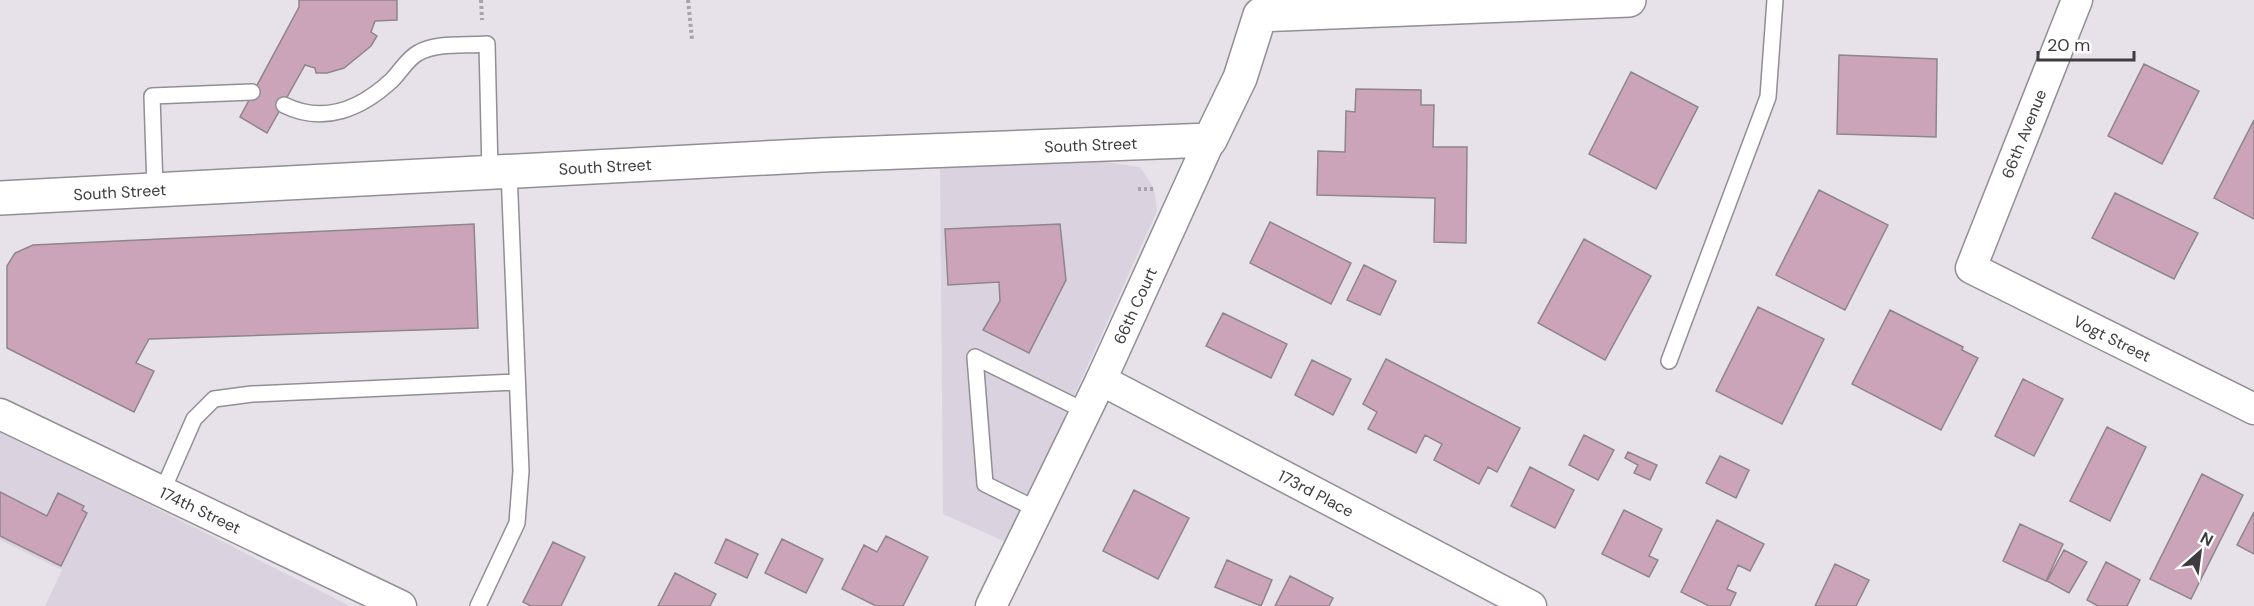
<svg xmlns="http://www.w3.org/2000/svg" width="2254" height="606" font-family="'DM Sans',sans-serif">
<rect width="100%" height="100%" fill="#e7e1e9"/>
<!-- built -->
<path fill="#dbd2df" d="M1099 161 1140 167 1154 188 1157 211 1008 543 943 514 940 167Z
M0 432 104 482 350 606H45L62 570 0 540Z"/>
<!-- building -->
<path fill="#cba4b9" stroke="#8e868a" stroke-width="1.5" d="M299 0H397V20L375 21 371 32 377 36 371 46 344 68 327 73H316L315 68 305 65 267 133 240 117 299 7Z
M1839 55 1937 59 1936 137 1837 134Z
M2144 64 2199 91 2162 164 2108 136Z
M1631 72 1698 107 1656 189 1589 154Z
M1356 89 1421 90V105H1434L1433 147H1467L1466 243 1434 242 1435 198 1317 195 1318 151 1345 152 1346 111 1355 112Z
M2254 120V219L2214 198Z
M1819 190 1888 225 1845 310 1776 275Z
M2115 193 2198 233 2174 279 2092 238Z
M1270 222 1351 263 1331 304 1250 263Z
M474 224 478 328 149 339 136 363 154 371 134 412 7 348V266L15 253 33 245Z
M1060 224 1066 280 1029 353 983 330 1000 301 999 282 948 285 945 229Z
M1584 239 1651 276 1605 360 1538 323Z
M1364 265 1396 281 1380 315 1347 300Z
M1758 307 1824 339 1782 424 1716 391Z
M1890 310 1963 347 1962 350 1978 358 1941 430 1852 384Z
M1223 313 1287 344 1271 378 1206 346Z
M1386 359 1520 428 1497 472 1488 467 1479 484 1434 460 1442 444 1425 435 1416 453 1368 429 1377 412 1363 404Z
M1312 360 1351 379 1333 415 1295 395Z
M2023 379 2063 399 2034 456 1995 436Z
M2107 427 2146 447 2110 521 2070 501Z
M1584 435 1614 450 1598 480 1569 465Z
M1628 452 1657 465 1650 480 1634 473 1638 465 1625 458Z
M1720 456 1749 470 1736 498 1706 483Z
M1530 467 1574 490 1555 528 1511 506Z
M2202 474 2243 495 2191 599 2150 579Z
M1134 490 1189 518 1158 579 1103 551Z
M0 492 47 516 58 493 84 506 82 510 87 513 61 566 0 536Z
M1624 510 1662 529 1649 556 1658 560 1649 577 1602 554Z
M2254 512V554L2237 545Z
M1717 520 1764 544 1750 571 1738 565 1727 589 1736 593 1730 606H1709L1681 592Z
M2020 524 2063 544 2046 581 2003 561Z
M886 536 928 557 903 606H876L842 589 864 545 877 552Z
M726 539 758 554 747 578 715 563Z
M782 539 823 559 806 593 765 573Z
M553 542 585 557 561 606H531L523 602Z
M2064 550 2087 562 2069 593 2047 581Z
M1227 560 1272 580 1261 606 1215 587Z
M2106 562 2140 580 2127 606H2098L2087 600Z
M1835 564 1869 580 1856 606H1815Z
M675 573 716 594 710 606H658Z
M1290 576 1333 598 1329 606H1275Z"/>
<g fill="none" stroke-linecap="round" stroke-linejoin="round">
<!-- lane casing -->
<g stroke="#938e95" stroke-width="18">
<path id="lane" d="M284 105C324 125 362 108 392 80 401 71 407 59 418 53 437 42 465 46 487 44L490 172
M155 189 152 96 252 92
M1669 361 1768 97 1775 0
M162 492 194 419 214 399 252 394 517 382
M1038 510 985 484 975 357 1085 411
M478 606 517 523 521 471 509 171"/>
</g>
<!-- street casing -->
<g stroke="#938e95" stroke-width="33">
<g id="street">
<path id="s1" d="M2077 0 1971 268 2254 409"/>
<path id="s2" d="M1101 380 1531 606"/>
<path id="s3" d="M0 414 401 606"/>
<path id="s4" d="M991 606 1101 380 1210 140"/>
</g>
</g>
<!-- secondary casing -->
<g stroke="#938e95" stroke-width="36">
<g id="secondary">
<path id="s5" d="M0 198 822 155 1210 140 1240 78 1260 15 1629 0"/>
</g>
</g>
<!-- path -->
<path stroke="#a7a3a9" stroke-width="4" stroke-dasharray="3 3" stroke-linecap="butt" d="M481 0 482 20
M688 0 692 39
M1138 189H1155"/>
<!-- lane -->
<use href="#lane" stroke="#fff" stroke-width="15"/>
<!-- street -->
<use href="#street" stroke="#fff" stroke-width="30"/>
<!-- secondary -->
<use href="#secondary" stroke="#fff" stroke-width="33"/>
</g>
<g text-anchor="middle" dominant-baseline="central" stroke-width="5" stroke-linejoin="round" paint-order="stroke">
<!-- street labels -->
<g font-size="16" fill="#3e3c3f" stroke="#fff">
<text transform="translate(2024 134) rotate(-68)">66th Avenue</text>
<text stroke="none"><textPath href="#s5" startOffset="1092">South Street</textPath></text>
<text stroke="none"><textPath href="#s5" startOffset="606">South Street</textPath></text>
<text stroke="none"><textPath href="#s5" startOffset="120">South Street</textPath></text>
<text stroke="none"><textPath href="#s4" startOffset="333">66th Court</textPath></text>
<text stroke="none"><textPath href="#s1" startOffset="446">Vogt Street</textPath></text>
<text stroke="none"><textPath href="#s2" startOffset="243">173rd Place</textPath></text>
<text stroke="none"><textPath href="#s3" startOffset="222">174th Street</textPath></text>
</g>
</g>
<!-- north arrow -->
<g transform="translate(2200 552) rotate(28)" stroke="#ffffff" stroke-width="4.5" paint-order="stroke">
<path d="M0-4.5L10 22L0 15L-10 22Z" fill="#3e3c3f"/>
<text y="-9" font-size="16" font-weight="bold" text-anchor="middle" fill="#3e3c3f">N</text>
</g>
<!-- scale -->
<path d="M2038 51v9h96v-9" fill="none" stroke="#3e3c3f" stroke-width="3"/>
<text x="2047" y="51" font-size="18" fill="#3e3c3f" stroke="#ffffff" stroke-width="4.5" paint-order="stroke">20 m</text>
</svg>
